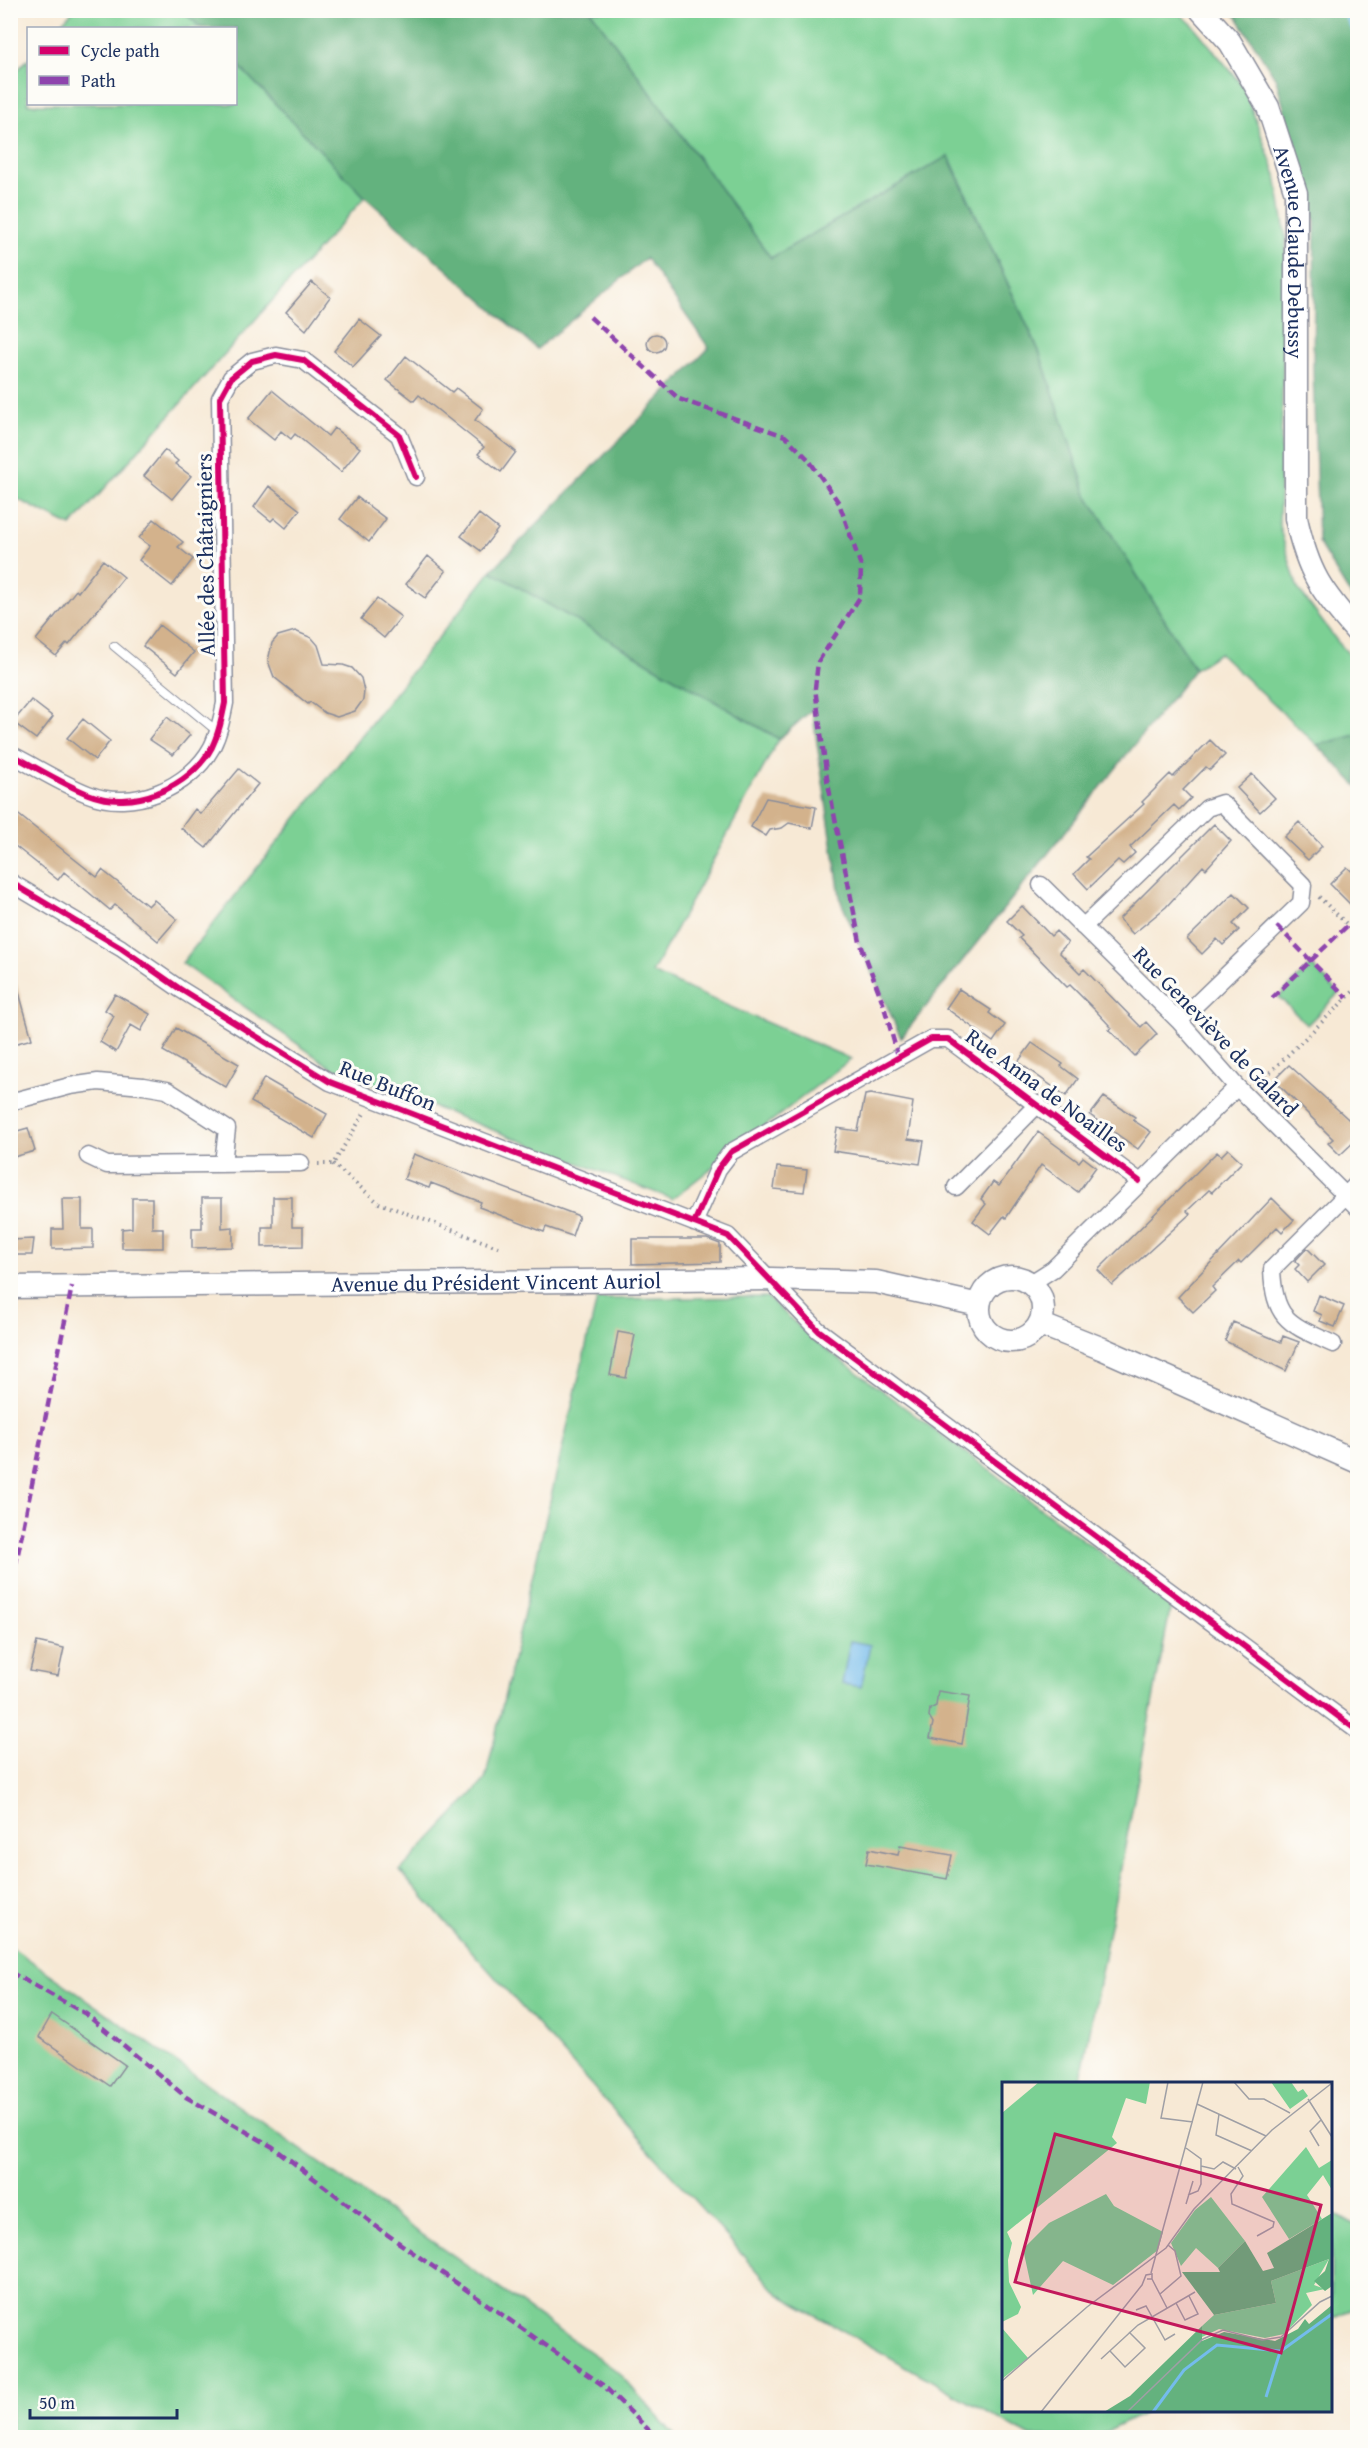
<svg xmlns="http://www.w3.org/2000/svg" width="1368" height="2448" font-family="'Gentium Book Plus',serif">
<rect width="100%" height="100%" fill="#fdfcf7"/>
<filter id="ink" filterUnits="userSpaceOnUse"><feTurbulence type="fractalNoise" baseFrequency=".0167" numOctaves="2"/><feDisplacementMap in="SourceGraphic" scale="12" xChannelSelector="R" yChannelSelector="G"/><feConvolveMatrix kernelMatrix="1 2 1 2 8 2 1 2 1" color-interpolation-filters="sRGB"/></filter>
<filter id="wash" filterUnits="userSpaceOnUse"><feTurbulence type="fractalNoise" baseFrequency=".008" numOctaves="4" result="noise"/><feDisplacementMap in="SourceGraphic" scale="24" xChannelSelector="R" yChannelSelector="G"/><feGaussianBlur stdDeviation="1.35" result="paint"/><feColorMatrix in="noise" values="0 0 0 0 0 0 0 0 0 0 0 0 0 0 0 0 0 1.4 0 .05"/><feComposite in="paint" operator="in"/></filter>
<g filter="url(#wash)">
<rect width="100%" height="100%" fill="#f7e9d5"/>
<!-- green -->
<path fill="#7bd094" stroke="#4b8079" stroke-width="1.5" d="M74 10 182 11 202 28H57Z
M1175 10 1192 24 1243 86 1276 175 1286 239 1279 526 1298 589 1337 641 1357 663V735L1317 745 1219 653 1195 669 1087 495 1039 351 949 156 771 258 591 11Z
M28 59V104H236V63L365 197 71 526 11 496 10 78Z
M491 571 779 739 652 973 851 1059 672 1199 332 1068 182 963Z
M1311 965 1339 993 1307 1025 1279 997Z
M767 1297 815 1341 1171 1605 1080 2083 1004 2084V2410L1149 2411 1095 2437H1031L778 2294 400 1871 485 1780 597 1299Z
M10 1946 617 2371 676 2437H11Z
M1331 2212 1358 2226 1357 2306 1331 2319Z"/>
<!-- forest -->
<path fill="#64b27e" stroke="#40706e" stroke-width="1.5" d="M182 11H591L771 258 948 156 1039 351 1087 495 1195 669 901 1038 841 902 812 710 779 739 491 571 709 348 646 258 537 349 365 197 236 63V28H202Z
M1229 11H1357V606L1318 542 1313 368 1315 220 1276 79 1237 17Z
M1357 735H1358L1357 786 1317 745Z"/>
<!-- water -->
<path fill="#74bcec" stroke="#4876a5" stroke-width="1.5" d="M850 1641 870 1645 861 1687 842 1684Z"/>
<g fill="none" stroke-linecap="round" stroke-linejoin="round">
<!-- stream -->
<path stroke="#74bcec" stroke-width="6" d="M1344 10 1358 37
M1344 11 1358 15"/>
</g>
<g id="blocks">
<!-- building -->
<path fill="#d3b28c" d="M312 282 330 297 306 330 286 312Z
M359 319 381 336 353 367 334 351Z
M647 343a9 9 0 1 1 18 0a9 9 0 1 1-18 0Z
M406 356 452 392 456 388 483 409 475 420 516 452 501 472 478 454 484 447 419 395 414 401 387 380Z
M272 390 328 436 334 428 360 448 341 472 295 434 291 439 281 431 274 440 248 419Z
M165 450 178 461 175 464 191 476 172 499 144 476Z
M269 486 300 510 286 528 274 518 271 521 254 507Z
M357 497 386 519 369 542 340 519Z
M479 514 498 529 481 551 461 536Z
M154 519 183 542 178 547 193 559 172 586 139 560 150 546 139 538Z
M428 556 446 571 425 598 406 584Z
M103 560 124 577 69 645 67 643 56 656 36 640 76 590 78 592Z
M377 599 401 617 384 638 361 619Z
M159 625 194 652 177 673 143 646Z
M295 631 312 638 318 645 324 664 343 665 352 668 361 678 364 691 363 700 355 711 337 717 325 713 310 702 308 704 274 677 268 661 272 643 278 636Z
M31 700 53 717 36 739 13 722Z
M167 717 190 735 173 755 149 739Z
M83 719 110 741 95 760 67 738Z
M1210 740 1225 755 1210 770 1206 767 1183 790 1191 798 1179 810 1174 805 1130 847 1135 853 1123 864 1118 860 1088 889 1074 874 1089 859 1086 857 1144 804 1142 802 1170 774 1173 777Z
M239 769 258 784 206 848 181 828 195 809 201 814Z
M1252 774 1275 798 1260 812 1237 788Z
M766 798 816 807 812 828 789 823 782 828 770 830 766 836 751 827Z
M10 808 97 877 102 870 148 906 154 900 177 919 158 941 115 905 110 910 64 872 58 880 10 842Z
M1299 822 1322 846 1308 860 1284 837Z
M1214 824 1231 841 1206 869 1203 866 1166 907 1133 934 1119 919Z
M1347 867 1358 877V912L1330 884Z
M1234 893 1249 908 1233 924 1239 930 1223 945 1217 939 1202 954 1187 939Z
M1022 906 1051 936 1056 931 1068 943 1059 952 1080 973 1084 969 1141 1027 1146 1022 1157 1034 1135 1056 1109 1030 1111 1027 1097 1012 1070 985 1067 987 1019 938 1022 936 1007 921Z
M15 978 32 1039 10 1045V979Z
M959 989 991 1010 989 1013 1005 1025 993 1042 946 1008Z
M115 994 150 1014 141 1031 131 1025 116 1052 100 1042 114 1016 105 1010Z
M176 1028 239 1064 226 1087 163 1051Z
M1032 1043 1063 1064 1061 1066 1078 1079 1066 1096 1018 1062Z
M1289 1065 1358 1128V1138L1340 1155 1328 1143 1333 1139 1274 1080Z
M264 1078 327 1114 314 1138 251 1102Z
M871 1094 913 1102 908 1139 924 1141 920 1164 833 1151 837 1128 858 1131 865 1095Z
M1104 1097 1135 1117 1133 1120 1151 1132 1138 1149 1090 1115Z
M28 1128 35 1151 10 1158V1133Z
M1038 1132 1079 1162 1083 1157 1096 1167 1078 1192 1041 1165 1006 1218 1004 1216 990 1234 973 1221 986 1204 981 1199 993 1182 999 1186Z
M1228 1149 1242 1162 1212 1192 1209 1190 1187 1211 1190 1214 1112 1285 1098 1270 1217 1152 1221 1156Z
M414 1154 579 1216 572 1236 546 1227 544 1232 479 1207 481 1202 431 1183 429 1188 404 1179Z
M777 1167 807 1170 804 1192 774 1189Z
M273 1197H292V1227H303V1246L262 1247V1227H273Z
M132 1198H152V1228H163V1248H122V1229L132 1228Z
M202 1198H222V1228L233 1227V1247L192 1248V1228H202Z
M1272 1198 1294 1220 1282 1232 1277 1227 1241 1263 1239 1261 1212 1287 1215 1291 1193 1312 1178 1297Z
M62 1199H82V1229H93V1248L52 1249V1229H63Z
M34 1239 32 1255H10V1240Z
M632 1239H707L720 1244V1262L632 1264Z
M1307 1248 1324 1265 1307 1282 1295 1269 1299 1265 1295 1261Z
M1319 1295 1344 1306 1335 1327 1320 1321 1322 1315 1313 1311Z
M1233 1322 1281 1342 1283 1336 1299 1342 1286 1371 1225 1341Z
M618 1332 635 1335 626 1378 610 1375Z
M37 1642 64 1648 58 1676 30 1671Z
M938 1691 970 1696 962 1744 930 1738 933 1723 929 1716 930 1709 936 1706Z
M900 1846 952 1855 947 1879 866 1864 869 1849 898 1855Z
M52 2014 125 2065 110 2086 39 2037Z"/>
</g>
</g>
<g filter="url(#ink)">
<use href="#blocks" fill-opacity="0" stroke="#898c9a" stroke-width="1.5"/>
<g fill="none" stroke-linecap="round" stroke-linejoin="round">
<!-- lane casing -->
<g stroke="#898c9a" stroke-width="10">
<path id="lane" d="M114 646 218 732"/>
</g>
<!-- street casing -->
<g stroke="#898c9a" stroke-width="19">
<path id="street" d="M10 754C36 767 62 784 88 794 132 812 190 788 212 747 219 733 222 718 225 703L220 398 231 378 252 361 276 355 303 360 399 435 416 477
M10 882 121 948 180 989 330 1082 728 1236 818 1330 1358 1731
M1041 885 1179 1021 1237 1087 1358 1208
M1083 927 1207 808 1222 803 1303 885 1301 903 1179 1021
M10 1102 70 1086 98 1082 143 1086 167 1090 227 1129 223 1163
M88 1156 107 1165 301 1163
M956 1187 1038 1104
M694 1223 718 1169 731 1152 931 1039H948L1139 1181
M1031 1283 1053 1269 1237 1087
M1333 1344C1290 1324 1274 1321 1272 1269L1358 1183"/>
</g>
<!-- secondary casing -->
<g stroke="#898c9a" stroke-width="25">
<g id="secondary">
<path id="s1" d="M1201 10 1230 42 1268 107 1296 193V518C1308 573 1321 591 1358 633"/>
<circle cx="1011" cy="1309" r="32"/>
<path id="s2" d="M10 1287 771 1279 876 1282 979 1305"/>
<path d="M1040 1324 1103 1349 1358 1462"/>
</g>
</g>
<!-- path -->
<path stroke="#898c9a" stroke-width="4" stroke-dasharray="1.5 4.5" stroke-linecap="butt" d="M1319 897 1358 935
M1257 1085 1358 987
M318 1164H333L365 1112
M333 1164 379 1203 498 1247"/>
<!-- lane -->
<use href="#lane" stroke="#fff" stroke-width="8"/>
<!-- street -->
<use href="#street" stroke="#fff" stroke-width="16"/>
<!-- secondary -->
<use href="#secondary" stroke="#fff" stroke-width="22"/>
<!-- quiet -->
<path stroke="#8e44ad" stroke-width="4.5" stroke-dasharray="9 4.5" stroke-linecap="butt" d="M590 317 679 399 785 436 808 459 839 503 861 566 860 597 818 662 815 688 827 779 860 942 883 1003 898 1056
M1277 926 1347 998
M1272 998 1348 925
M10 1593 72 1286
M10 1972 86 2014 186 2097 273 2147 385 2233 604 2386 657 2438"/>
<!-- cycleway casing -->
<g stroke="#fdfcf7" stroke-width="10">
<path id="cycleway" d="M10 754C36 767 62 784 88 794 132 812 190 788 212 747 219 733 222 718 225 703L220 398 231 378 252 361 276 355 303 360 399 435 416 477
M10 882 121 948 180 989 330 1082 728 1236 818 1330 1358 1731
M694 1223 718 1169 731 1152 931 1039H948L1139 1181"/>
</g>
<!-- cycleway -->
<use href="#cycleway" stroke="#d6006c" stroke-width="6"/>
</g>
</g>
<g text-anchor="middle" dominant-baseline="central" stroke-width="6" stroke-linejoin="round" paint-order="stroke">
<!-- street labels -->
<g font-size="22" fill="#1b2f5e" stroke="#fdfcf7">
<text stroke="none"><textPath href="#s1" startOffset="267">Avenue Claude Debussy</textPath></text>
<text transform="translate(205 555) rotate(-91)">Allée des Châtaigniers</text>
<text transform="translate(1216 1031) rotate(46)">Rue Geneviève de Galard</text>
<text transform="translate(388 1085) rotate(22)">Rue Buffon</text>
<text transform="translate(1047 1090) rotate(36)">Rue Anna de Noailles</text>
<text stroke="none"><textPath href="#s2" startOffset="486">Avenue du Président Vincent Auriol</textPath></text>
</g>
</g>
<!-- overview -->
<g transform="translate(1002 2082)">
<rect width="330" height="330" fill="#f7e9d5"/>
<path d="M37 0H148L144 22 124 16 110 55 115 61 5 150 10 161 6 178 7 200 19 225 16 232 0 240V31ZM269 0H289L296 10 301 7 306 14 288 27ZM304 65 317 86 330 78V108L321 93 305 113 320 137 287 157 260 115ZM104 112 112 124 161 150 156 168 111 203 61 179 31 213 21 167 47 141ZM209 115 243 159 216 186 194 166 179 184 169 161 193 128ZM327 177 312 203 323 207 304 211 310 223 282 252 263 256 217 247 200 255V244L212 233 274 221 269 199ZM0 246 26 276 0 297Z" fill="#7bd094"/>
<path d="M330 131V204L323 209 312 199 323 189 327 177 269 199 274 221 212 233 180 190H218L216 186 243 159 261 189 272 186 265 171ZM330 223V330H102L128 314 200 244V259L222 250 273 259 296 247 303 237 307 242Z" fill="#64b27e"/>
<path fill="none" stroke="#74bcec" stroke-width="3" d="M264 315 278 270M151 330 182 288 215 263 279 269 330 232"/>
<path fill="none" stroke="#9f9fa5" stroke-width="1.5" d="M166 0 159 36 191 40M232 0 247 17H262L288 31M306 17 330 55M195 22 264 54M217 32 214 53 250 69M317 64 308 49 319 38M184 66 199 77V102L196 109 186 113M199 84 212 87 221 80 234 87M236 85 241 94 229 112 230 122 272 140 271 145 255 154M184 122 191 99M149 191 201 0M150 197 165 226M158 212 179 194 173 169 166 163M174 221 183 238 196 232 187 214M134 228 144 224 163 258 173 252M108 269 123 285 143 266 127 250M99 277 136 243 193 210M0 299 85 225 164 166 192 127 270 48 330 1M39 330 140 203 144 193 150 192V197H145M125 330 201 257 221 248 260 258 279 255 318 220 330 214"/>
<path fill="#c2185b" fill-opacity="0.15" stroke="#c2185b" stroke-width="3" d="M53 52 319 123 279 271 13 200Z"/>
<rect width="330" height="330" fill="none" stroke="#1b2f5e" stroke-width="3"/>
</g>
<!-- margin -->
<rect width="1368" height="2448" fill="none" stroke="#fdfcf7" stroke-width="36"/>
<!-- legend -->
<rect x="27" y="27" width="210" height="78" fill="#fdfcf7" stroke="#a3aaba" stroke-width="1.5"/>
<rect x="39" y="46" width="30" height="9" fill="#d6006c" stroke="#a3aaba" stroke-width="1.5"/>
<text x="81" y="57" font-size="18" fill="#1b2f5e">Cycle path</text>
<rect x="39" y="76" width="30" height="9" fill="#8e44ad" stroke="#a3aaba" stroke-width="1.5"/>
<text x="81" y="87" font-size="18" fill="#1b2f5e">Path</text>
<!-- scale -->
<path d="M30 2409v9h147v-9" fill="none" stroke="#1b2f5e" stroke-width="3"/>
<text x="39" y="2409" font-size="18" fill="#1b2f5e" stroke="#fdfcf7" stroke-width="4.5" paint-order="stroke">50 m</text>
</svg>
